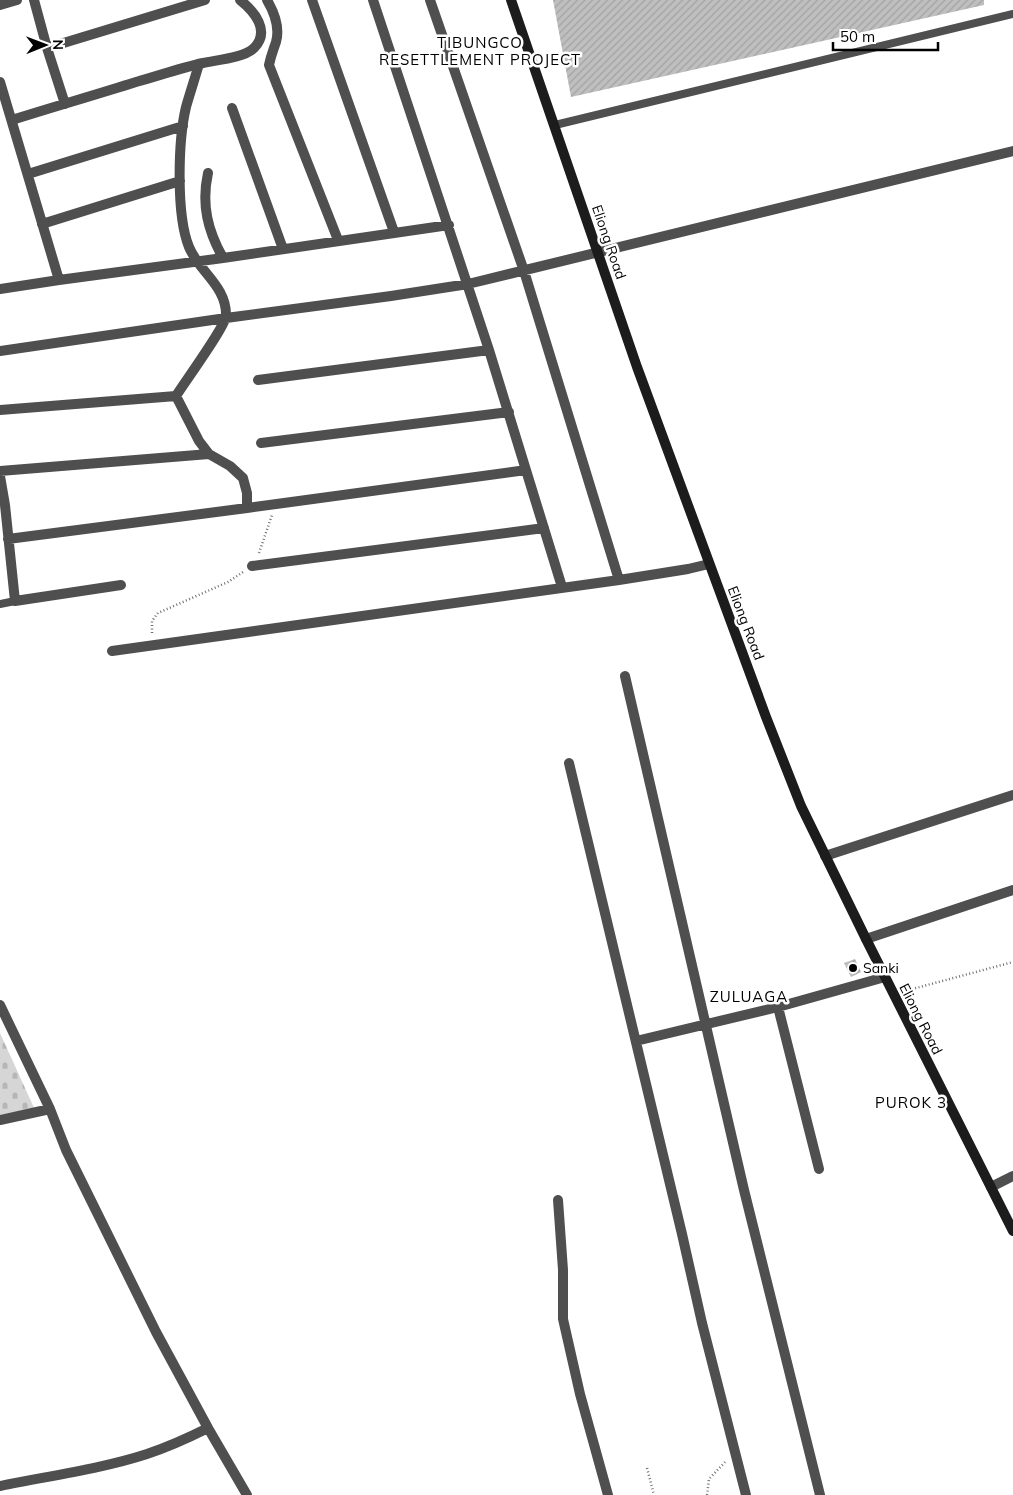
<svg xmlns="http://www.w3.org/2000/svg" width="1013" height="1495" font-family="Mulish,sans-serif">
<defs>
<pattern id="cemetery-stones" width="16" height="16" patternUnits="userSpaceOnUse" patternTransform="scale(1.25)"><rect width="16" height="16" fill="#d6d6d6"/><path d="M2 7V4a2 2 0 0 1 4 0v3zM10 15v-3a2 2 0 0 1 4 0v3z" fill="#b6b6b6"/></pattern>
<pattern id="building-hatch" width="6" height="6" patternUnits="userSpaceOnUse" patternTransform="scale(1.25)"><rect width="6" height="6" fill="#bfbfbf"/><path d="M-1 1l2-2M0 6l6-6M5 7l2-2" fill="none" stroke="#a2a2a2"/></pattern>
</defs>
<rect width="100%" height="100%" fill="#fff"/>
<!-- cemetery -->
<path fill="url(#cemetery-stones)" d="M0 1033 35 1110 0 1117Z"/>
<!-- building -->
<path fill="url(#building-hatch)" d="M553 0H984V5L571 97Z
M855 959 861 972 851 977 844 963Z"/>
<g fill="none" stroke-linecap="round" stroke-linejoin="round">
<!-- path -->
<path stroke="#717171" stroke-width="2.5" stroke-dasharray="1 2.5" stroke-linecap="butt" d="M259 553 272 515
M152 633V621L158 613 228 582 243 572
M905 991 1013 962
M647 1468 654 1495
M707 1495 709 1479 726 1461"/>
<!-- lane -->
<path stroke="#4f4f4f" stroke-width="8" d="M555 125 1013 14
M0 604 15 601"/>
<!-- street -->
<path stroke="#4f4f4f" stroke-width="10" d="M34 0 47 48 65 104
M267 0C274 12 280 28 276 42 273 51 271 55 269 65L338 240
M312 0 394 232
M373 0 489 350 562 587
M430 0 524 271 619 580
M0 5 17 0
M47 48 205 0
M199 64C195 78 190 93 186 107 178 141 176 215 189 247 199 272 227 286 226 316 225 327 184 383 176 396L199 441 209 454 230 466 243 478 247 493V508
M0 82 59 280
M232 108 283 249
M12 120C53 107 95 95 136 82 158 76 180 68 203 63 216 60 244 58 254 48 271 31 254 11 240 0
M208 173C201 205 208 231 223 258
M28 174 183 126
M42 224 180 181
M0 289 59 280 223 258 449 225
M0 351 226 318 391 296 468 284 1013 151
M258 380 489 350
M0 410 176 396
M261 443 509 412
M0 471 209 454
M0 476 5 505 15 601 121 585
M8 539 247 508 526 470
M252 566 544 528
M112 651 619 580 688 569 709 564
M625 676 744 1190 820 1495
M569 763 682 1234 702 1323 746 1495
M825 856 1013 795
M866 939 1013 890
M0 1005 50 1109 66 1150 156 1332 208 1428 247 1495
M778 1007 819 1169
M636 1041 778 1007 885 977
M0 1120 50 1109
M991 1187 1013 1176
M558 1200 563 1270V1319L580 1394 608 1495
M0 1486C48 1476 101 1469 147 1454 168 1447 188 1438 208 1428"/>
<!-- secondary -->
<path stroke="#1c1c1c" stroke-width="10" d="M511 0 637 367 766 717 801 806 866 939 1013 1231"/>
</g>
<!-- markers -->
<circle fill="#000" stroke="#fff" stroke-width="2" cx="853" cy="968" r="5"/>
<g text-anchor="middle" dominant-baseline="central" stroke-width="5" stroke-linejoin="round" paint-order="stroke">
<!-- street labels -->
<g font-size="14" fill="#000" stroke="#fff">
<text transform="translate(609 242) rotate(71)">Eliong Road</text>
<text transform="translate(746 623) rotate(69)">Eliong Road</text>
<text transform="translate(921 1019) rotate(63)">Eliong Road</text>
</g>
<!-- poi labels -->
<g font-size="14" fill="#000" stroke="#fff" text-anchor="start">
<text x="863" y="968">Sanki</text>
</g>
<!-- neighbourhood labels -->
<g font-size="15" letter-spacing="1" fill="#000" stroke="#fff">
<text x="480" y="42">TIBUNGCO<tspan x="480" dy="17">RESETTLEMENT PROJECT</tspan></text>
<text x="749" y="996">ZULUAGA</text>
<text x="911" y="1102">PUROK 3</text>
</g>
</g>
<!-- north arrow -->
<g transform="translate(45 45) rotate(89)" stroke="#ffffff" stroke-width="4" paint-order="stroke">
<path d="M0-4L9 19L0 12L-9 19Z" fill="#000000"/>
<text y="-8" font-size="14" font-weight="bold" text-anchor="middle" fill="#000000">N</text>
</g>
<!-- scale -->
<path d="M833 42v8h105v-8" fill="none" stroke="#000000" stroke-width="2.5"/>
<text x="840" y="42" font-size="15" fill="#000000" stroke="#ffffff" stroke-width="4" paint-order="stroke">50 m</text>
</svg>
